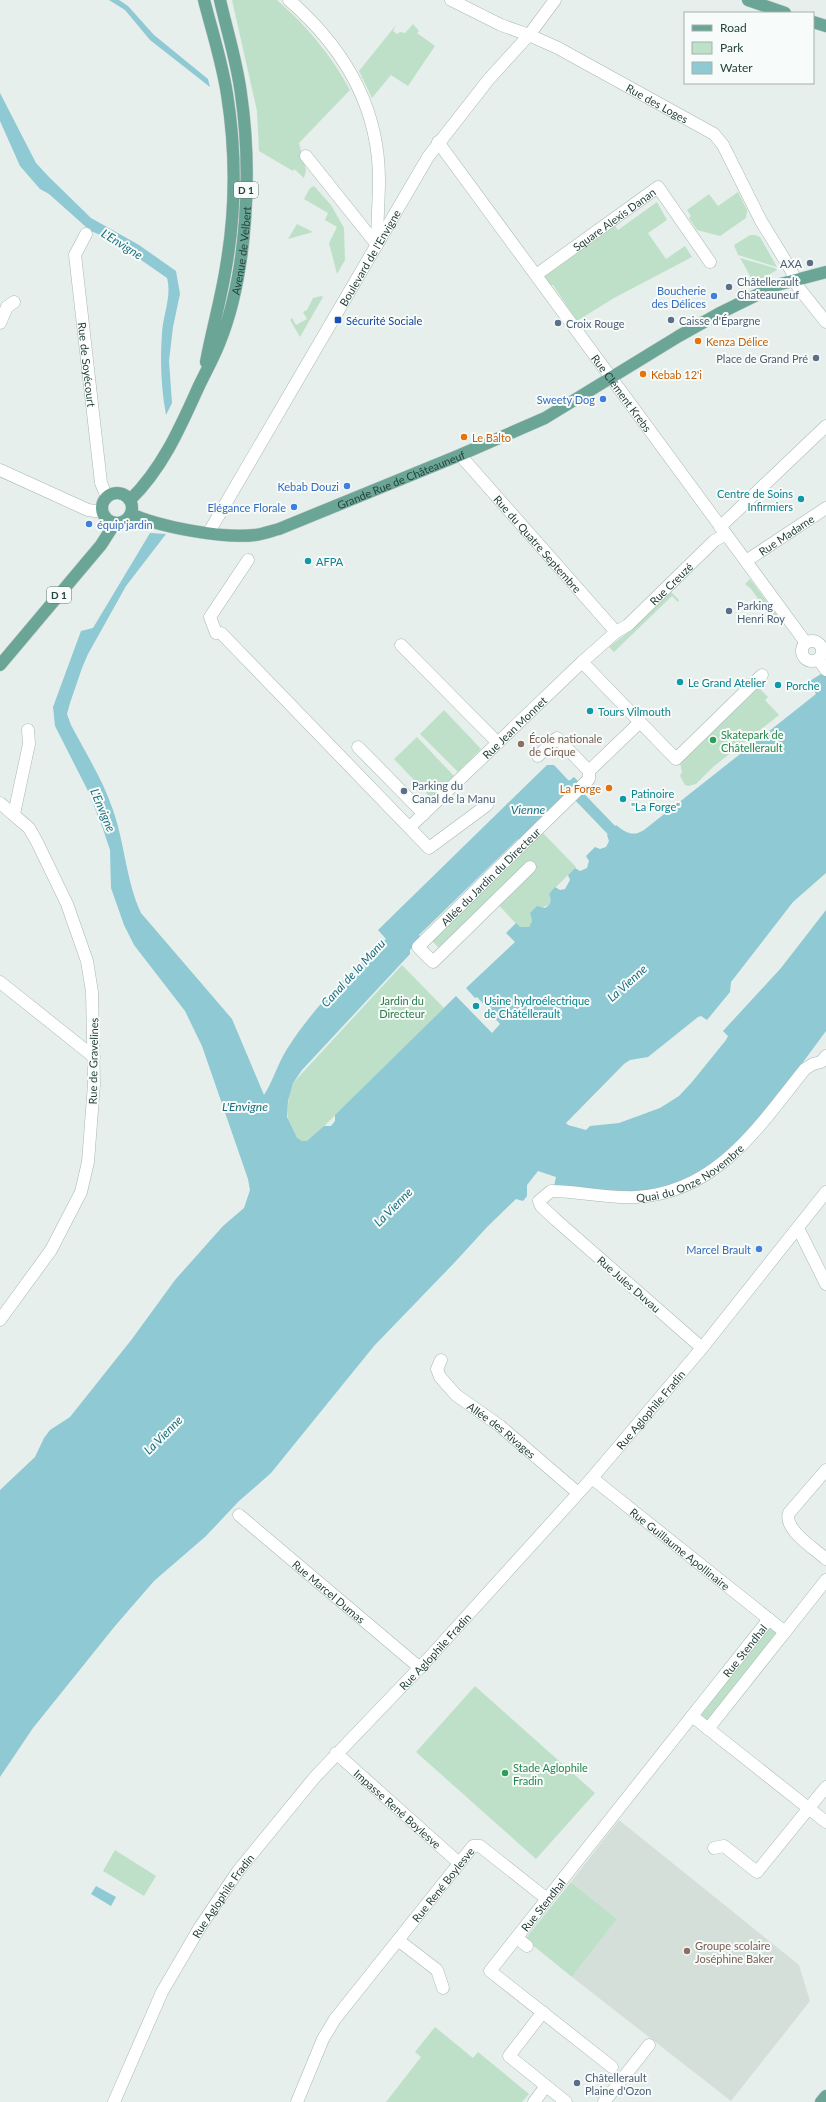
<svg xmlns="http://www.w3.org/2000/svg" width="826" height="2102" font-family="Lato,sans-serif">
<rect width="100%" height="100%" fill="#e6efeb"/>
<!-- built -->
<path fill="#d4dfda" d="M619 1820 799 1965 810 2001 731 2101 572 1977 617 1919 571 1882Z"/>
<!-- green -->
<path fill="#bfe0c8" d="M232 0H277C307 26 331 55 350 90L299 143 306 170 304 178 294 169 293 171 259 151 257 111Z
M413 24 419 31 417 33 435 46 408 86 391 75 372 98 359 71 396 25 393 31 397 34 400 32 405 33Z
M314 186 331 205 344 228 345 260 337 274 329 243 337 227 325 220 328 213 304 199 310 188Z
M738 192 747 210 746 218 720 236 697 230 689 218 691 216 687 210 709 194 718 206Z
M657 202 667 220 648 233 666 259 685 246 692 257 614 298 577 321 553 285H549L544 277 615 226 618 230Z
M297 224 313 232 288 239Z
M750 235H755L760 237 777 267 738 255 734 245Z
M740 258 775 268 777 270 754 283Z
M321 296 323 297 300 337 290 320 292 318 296 325 307 319 303 312 307 310 313 298Z
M750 579 780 619 776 623 751 589 745 584Z
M671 592 679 600 678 602 672 596 614 652 609 647 631 630Z
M758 687 768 697 765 700 779 715 713 767 696 784 688 786 685 785 680 776 682 772 680 763Z
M444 710 481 749 458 772 420 734Z
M417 737 454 776 431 798 394 759Z
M541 831 576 867 549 894 551 899 550 904 530 914 532 921 529 927H519L492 898 440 949 430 939Z
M402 965 444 1008 310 1140 305 1142C281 1137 287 1099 293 1083Z
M769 1626 778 1633 709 1722 700 1717V1712Z
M475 1686 595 1793 536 1859 416 1752Z
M115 1850 156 1876 144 1896 103 1871Z
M571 1882 617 1919 572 1977 525 1939Z
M435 2027 473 2058 478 2052 529 2094 522 2102H386L421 2057 415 2052Z"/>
<!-- water -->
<path fill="#8ec9d4" d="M109 0H119L128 6 154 35 208 79 210 87 150 40 125 10Z
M0 93 36 163 49 177 91 218 139 245 176 271 180 294 173 327 169 361 172 403 166 415C161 388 160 360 162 333 163 315 172 296 167 278L131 253 105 239V237L91 231V229L86 227 49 194 40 189 20 166 0 121Z
M150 533 166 534 126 586 88 654 82 668 70 703 67 714 71 725C85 752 103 780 113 810 125 844 126 881 141 913L232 1019 264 1095C273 1081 278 1063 287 1049 314 1006 350 973 386 939L378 930 547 765H554L569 781 574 777 580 783 520 842 518 839 419 935 421 938 410 950V954L302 1070 293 1083 288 1101 287 1117 297 1138 302 1141H307L324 1126H331L335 1121V1115L456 996 492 1033 500 1024 492 1015 493 1014 477 997 475 998 466 988 515 942 506 933 516 923 520 927H529L532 921 530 913 537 906 545 908C551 904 552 901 549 894L555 887 560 890 565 889 570 880 568 875 575 868 580 871 587 868 589 861 586 856 595 847 600 849 606 847 609 841 607 835 616 825C626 833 633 837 644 830L816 694 808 682 826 671V873L793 902 731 982 730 992 707 1020 701 1016 698 1017 648 1057 630 1060 624 1064 566 1123 568 1125 586 1130 590 1126 619 1123 660 1108 679 1096 692 1082 726 1040 728 1036 723 1031 781 968 826 910V1031L784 1088 731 1151 709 1168 669 1186 637 1193 554 1186 556 1177 538 1171 527 1185V1196L523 1201 516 1199 488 1226 455 1262 374 1346 271 1473 239 1501 206 1536 154 1581 115 1626 33 1728 0 1777V1490L35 1457 44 1438 50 1430 70 1417 132 1339 175 1280 223 1226 244 1208 250 1190 248 1179 202 1046 185 1011 134 945 124 925 111 888 110 850 103 829 88 791 55 726 53 707 81 631 93 628Z
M96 1886 116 1897 111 1906 91 1894Z"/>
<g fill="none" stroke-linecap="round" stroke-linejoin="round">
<!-- canal -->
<path stroke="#8ec9d4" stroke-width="11" d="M569 786 621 840"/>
<!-- minor casing -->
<g stroke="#a8b8b2" stroke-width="13">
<g id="minor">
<path d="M289 0C343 47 379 105 379 180 379 201 377 222 377 244"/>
<path id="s1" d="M451 0 501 25 529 35 558 48 714 134 723 145 761 221 791 270 798 287 826 322"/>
<path id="s2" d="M438 142 806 643"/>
<path d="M306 156 377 245"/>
<path id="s3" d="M86 234 75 255 101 483 107 497"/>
<path id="s4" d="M536 275 658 187 710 262"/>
<path d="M0 323 7 307 14 302"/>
<path id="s5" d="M460 455 616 632"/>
<path d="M0 470 88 510 103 512"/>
<path d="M720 527 826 426"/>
<path id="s6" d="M209 532 428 157 489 79 529 35 555 0"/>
<path d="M248 560 210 617 216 633H221L429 848 487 805"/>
<path id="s7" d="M746 561 826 508"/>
<circle cx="812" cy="651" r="10"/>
<path d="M401 645 498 743"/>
<path d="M818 659 826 670"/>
<path d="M582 662 640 722"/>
<path d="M358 747 424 814"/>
<path d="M538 756 557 738 589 771"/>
<path d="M0 803 29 828 37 842 67 904 87 961 92 992 94 1084 88 1162 81 1192 51 1250 0 1320"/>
<path d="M14 814 29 744 28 730"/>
<path id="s8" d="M413 824 582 662 616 632 628 625 714 541 726 534"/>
<path id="s9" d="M530 867 433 962 418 947 589 779V771L640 722 676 759 762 675"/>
<path d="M0 982 94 1057"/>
<path d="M798 1228 826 1284"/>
<path id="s10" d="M702 1348 556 1220 541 1206 539 1201 551 1191C579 1191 608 1199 636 1197 717 1193 759 1126 805 1069L813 1064 821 1062 826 1056"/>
<path id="s11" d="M441 1360 437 1369 440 1377 456 1395 500 1426 578 1493"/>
<path d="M826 1470 789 1513C783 1529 815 1549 826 1559"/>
<path id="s12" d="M592 1478 785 1632 826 1580"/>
<path id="s13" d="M239 1515 420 1668"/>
<path id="s14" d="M692 1716 769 1619"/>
<path d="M708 1729 785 1632"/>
<path id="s15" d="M336 1753 459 1863"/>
<path d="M714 1848 724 1846 757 1872 826 1787"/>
<path d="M517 1938 527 1946"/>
<path d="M398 1940 437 1970 443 1988"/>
<path d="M543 2012 509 2056 566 2102"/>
<path id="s16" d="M612 2067 490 1971 692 1716 826 1822"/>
<path id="s17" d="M114 2102 162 1992 200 1927 238 1871 315 1777 427 1660 592 1478 702 1348 826 1192"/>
<path id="s18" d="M297 2102 323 2039 335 2019 473 1846H480L547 1899"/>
<path d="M534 2102 546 2086"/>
<path d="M604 2102 649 2045"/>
</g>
</g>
<!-- major casing -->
<g stroke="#c2cac8" stroke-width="13">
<g id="major">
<path d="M204 0C212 31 222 62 227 94 236 151 236 210 226 267 221 299 212 330 206 362"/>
<path d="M748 0 785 13"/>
<path d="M813 22 826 26"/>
<circle cx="117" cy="508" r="15"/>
<path id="s19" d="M130 500C162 469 180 428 198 388 205 373 213 359 219 344 248 273 252 169 241 94 237 62 227 31 220 0"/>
<path id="s20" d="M131 514C160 527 224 539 255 535 263 534 271 531 279 529L460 455 545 418 679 336 720 313 777 285 826 272"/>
<path d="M0 665 101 545 115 523"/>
<path d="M821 2102 826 2096"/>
</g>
</g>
<!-- minor -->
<use href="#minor" stroke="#fff" stroke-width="12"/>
<!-- major -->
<use href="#major" stroke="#6aa596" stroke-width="12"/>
</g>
<!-- markers -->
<g fill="#5c6f8a" stroke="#f7fbf9" stroke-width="1.5">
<circle cx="810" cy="263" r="4"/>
<circle cx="729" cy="287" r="4"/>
<circle cx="671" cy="320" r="4"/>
<circle cx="558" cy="323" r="4"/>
<circle cx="816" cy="358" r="4"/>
<circle cx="729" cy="611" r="4"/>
<circle cx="404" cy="791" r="4"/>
<circle cx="577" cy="2083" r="4"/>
</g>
<g fill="#3f7fe0" stroke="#f7fbf9" stroke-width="1.5">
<circle cx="714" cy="296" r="4"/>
<circle cx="603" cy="399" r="4"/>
<circle cx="347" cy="486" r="4"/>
<circle cx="294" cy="507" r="4"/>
<circle cx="89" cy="524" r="4"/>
<circle cx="759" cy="1249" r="4"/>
</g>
<rect fill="#1a4fb4" stroke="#f7fbf9" stroke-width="1.5" x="334" y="316" width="8" height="8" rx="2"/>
<g fill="#e8710a" stroke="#f7fbf9" stroke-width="1.5">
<circle cx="698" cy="341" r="4"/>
<circle cx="643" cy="374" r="4"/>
<circle cx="464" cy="437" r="4"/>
<circle cx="609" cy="788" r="4"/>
</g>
<g fill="#0f9aa8" stroke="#f7fbf9" stroke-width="1.5">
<circle cx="801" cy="499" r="4"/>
<circle cx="308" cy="561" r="4"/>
<circle cx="680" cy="682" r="4"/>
<circle cx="778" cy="685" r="4"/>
<circle cx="590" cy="711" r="4"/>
<circle cx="623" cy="799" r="4"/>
<circle cx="476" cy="1006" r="4"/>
</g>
<g fill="#2e9e5b" stroke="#f7fbf9" stroke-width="1.5">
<circle cx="713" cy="740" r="4"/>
<circle cx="505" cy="1773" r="4"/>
</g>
<g fill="#8d6e63" stroke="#f7fbf9" stroke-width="1.5">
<circle cx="521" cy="744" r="4"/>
<circle cx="687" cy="1951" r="4"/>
</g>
<g text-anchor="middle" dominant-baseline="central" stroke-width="4" stroke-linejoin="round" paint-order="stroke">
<!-- shield labels -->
<g fill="#f7fbf9" stroke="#637a73" stroke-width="1">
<rect x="234" y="182" width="24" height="16" rx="3"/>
<rect x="47" y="587" width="24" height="16" rx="3"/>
</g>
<g font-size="10" font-weight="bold" fill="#24423a">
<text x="246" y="190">D 1</text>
<text x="59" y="595">D 1</text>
</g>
<!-- street labels -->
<g font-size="11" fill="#24423a" stroke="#f7fbf9">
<text stroke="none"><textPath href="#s1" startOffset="231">Rue des Loges</textPath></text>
<text stroke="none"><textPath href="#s4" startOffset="96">Square Alexis Danan</textPath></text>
<text stroke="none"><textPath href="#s19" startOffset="277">Avenue de Velbert</textPath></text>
<text stroke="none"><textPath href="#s6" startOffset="318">Boulevard de l'Envigne</textPath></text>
<text stroke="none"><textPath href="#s3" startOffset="134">Rue de Soyécourt</textPath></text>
<text stroke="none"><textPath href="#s2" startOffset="311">Rue Clément Krebs</textPath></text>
<text stroke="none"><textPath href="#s20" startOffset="283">Grande Rue de Châteauneuf</textPath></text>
<text stroke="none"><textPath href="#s7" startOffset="48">Rue Madame</textPath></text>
<text stroke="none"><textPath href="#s5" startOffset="118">Rue du Quatre Septembre</textPath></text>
<text stroke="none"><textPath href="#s8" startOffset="353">Rue Creuzé</textPath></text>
<text stroke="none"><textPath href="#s8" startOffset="140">Rue Jean Monnet</textPath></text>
<text stroke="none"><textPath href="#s9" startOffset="258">Allée du Jardin du Directeur</textPath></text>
<text transform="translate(93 1061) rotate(-89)">Rue de Gravelines</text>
<text stroke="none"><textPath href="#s10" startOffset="381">Quai du Onze Novembre</textPath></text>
<text transform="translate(629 1284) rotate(41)">Rue Jules Duvau</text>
<text stroke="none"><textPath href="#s17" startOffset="882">Rue Aglophile Fradin</textPath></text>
<text stroke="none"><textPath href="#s11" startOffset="100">Allée des Rivages</textPath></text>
<text stroke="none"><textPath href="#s12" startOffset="113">Rue Guillaume Apollinaire</textPath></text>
<text stroke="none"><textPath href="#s13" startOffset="118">Rue Marcel Dumas</textPath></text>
<text stroke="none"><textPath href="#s14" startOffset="84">Rue Stendhal</textPath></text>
<text stroke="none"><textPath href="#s17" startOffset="558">Rue Aglophile Fradin</textPath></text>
<text stroke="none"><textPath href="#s15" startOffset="83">Impasse René Boylesve</textPath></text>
<text stroke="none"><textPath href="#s18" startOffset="264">Rue René Boylesve</textPath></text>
<text stroke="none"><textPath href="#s17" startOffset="234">Rue Aglophile Fradin</textPath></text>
<text stroke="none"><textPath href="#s16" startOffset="240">Rue Stendhal</textPath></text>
</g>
<!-- service labels -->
<g font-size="11" fill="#4e5e75" stroke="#f7fbf9" text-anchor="start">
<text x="802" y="263" text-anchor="end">AXA</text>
<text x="737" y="281">Châtellerault<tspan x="737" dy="13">Chateauneuf</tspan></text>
<text x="679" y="320">Caisse d'Épargne</text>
<text x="566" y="323">Croix Rouge</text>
<text x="808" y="358" text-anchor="end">Place de Grand Pré</text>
<text x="737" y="605">Parking<tspan x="737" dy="13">Henri Roy</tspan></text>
<text x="412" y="785">Parking du<tspan x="412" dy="13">Canal de la Manu</tspan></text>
<text x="585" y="2077">Châtellerault<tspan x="585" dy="13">Plaine d'Ozon</tspan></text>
</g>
<!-- shop labels -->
<g font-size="11" fill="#366cbe" stroke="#f7fbf9" text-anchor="end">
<text x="706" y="290">Boucherie<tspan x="706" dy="13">des Délices</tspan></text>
<text x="595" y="399">Sweety Dog</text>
<text x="339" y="486">Kebab Douzi</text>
<text x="286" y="507">Elégance Florale</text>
<text x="97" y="524" text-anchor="start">équip'jardin</text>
<text x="751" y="1249">Marcel Brault</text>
</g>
<!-- transit labels -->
<g font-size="11" fill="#164399" stroke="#f7fbf9" text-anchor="start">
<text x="346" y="320">Sécurité Sociale</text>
</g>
<!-- food labels -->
<g font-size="11" fill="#c56008" stroke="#f7fbf9" text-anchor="start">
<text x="706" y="341">Kenza Délice</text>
<text x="651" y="374">Kebab 12'i</text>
<text x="472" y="437">Le Balto</text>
<text x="601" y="788" text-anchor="end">La Forge</text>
</g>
<!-- culture labels -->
<g font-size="11" fill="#0d838f" stroke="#f7fbf9" text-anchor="start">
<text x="793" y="493" text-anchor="end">Centre de Soins<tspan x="793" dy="13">Infirmiers</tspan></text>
<text x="316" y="561">AFPA</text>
<text x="688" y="682">Le Grand Atelier</text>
<text x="786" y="685">Porche</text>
<text x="598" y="711">Tours Vilmouth</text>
<text x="631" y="793">Patinoire<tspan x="631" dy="13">"La Forge"</tspan></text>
<text x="484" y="1000">Usine hydroélectrique<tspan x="484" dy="13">de Châtellerault</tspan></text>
</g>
<!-- leisure labels -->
<g font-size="11" fill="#27864d" stroke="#f7fbf9" text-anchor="start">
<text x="721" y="734">Skatepark de<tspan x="721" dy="13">Châtellerault</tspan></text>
<text x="513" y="1767">Stade Aglophile<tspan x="513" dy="13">Fradin</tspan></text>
</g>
<!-- education labels -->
<g font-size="11" fill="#785e54" stroke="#f7fbf9" text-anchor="start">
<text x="529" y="738">École nationale<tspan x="529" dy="13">de Cirque</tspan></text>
<text x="695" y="1945">Groupe scolaire<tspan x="695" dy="13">Joséphine Baker</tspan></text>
</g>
<!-- park labels -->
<g font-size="11" fill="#2d7a4b" stroke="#f7fbf9">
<text x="402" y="1000">Jardin du<tspan x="402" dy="13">Directeur</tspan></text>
</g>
<!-- water labels -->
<g font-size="12" font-style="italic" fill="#1c6f80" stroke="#f7fbf9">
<text transform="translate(122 244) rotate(32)">L'Envigne</text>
<text x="528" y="809">Vienne</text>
<text transform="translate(103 810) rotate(67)">L'Envigne</text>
<text transform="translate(353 973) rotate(-47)">Canal de la Manu</text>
<text transform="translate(627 983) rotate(-42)">La Vienne</text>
<text x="245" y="1106">L'Envigne</text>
<text transform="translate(393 1207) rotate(-45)">La Vienne</text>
<text transform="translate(163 1435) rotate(-45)">La Vienne</text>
</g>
</g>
<!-- legend -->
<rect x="684" y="12" width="130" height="72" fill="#f7fbf9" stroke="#a3b1ad"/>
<rect x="692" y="25" width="20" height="6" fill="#6aa596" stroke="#a3b1ad"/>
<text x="720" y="32" font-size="12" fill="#24423a">Road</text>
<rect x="692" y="42" width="20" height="12" fill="#bfe0c8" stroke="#a3b1ad"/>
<text x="720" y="52" font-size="12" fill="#24423a">Park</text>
<rect x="692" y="62" width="20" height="12" fill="#8ec9d4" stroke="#a3b1ad"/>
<text x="720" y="72" font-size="12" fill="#24423a">Water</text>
</svg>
